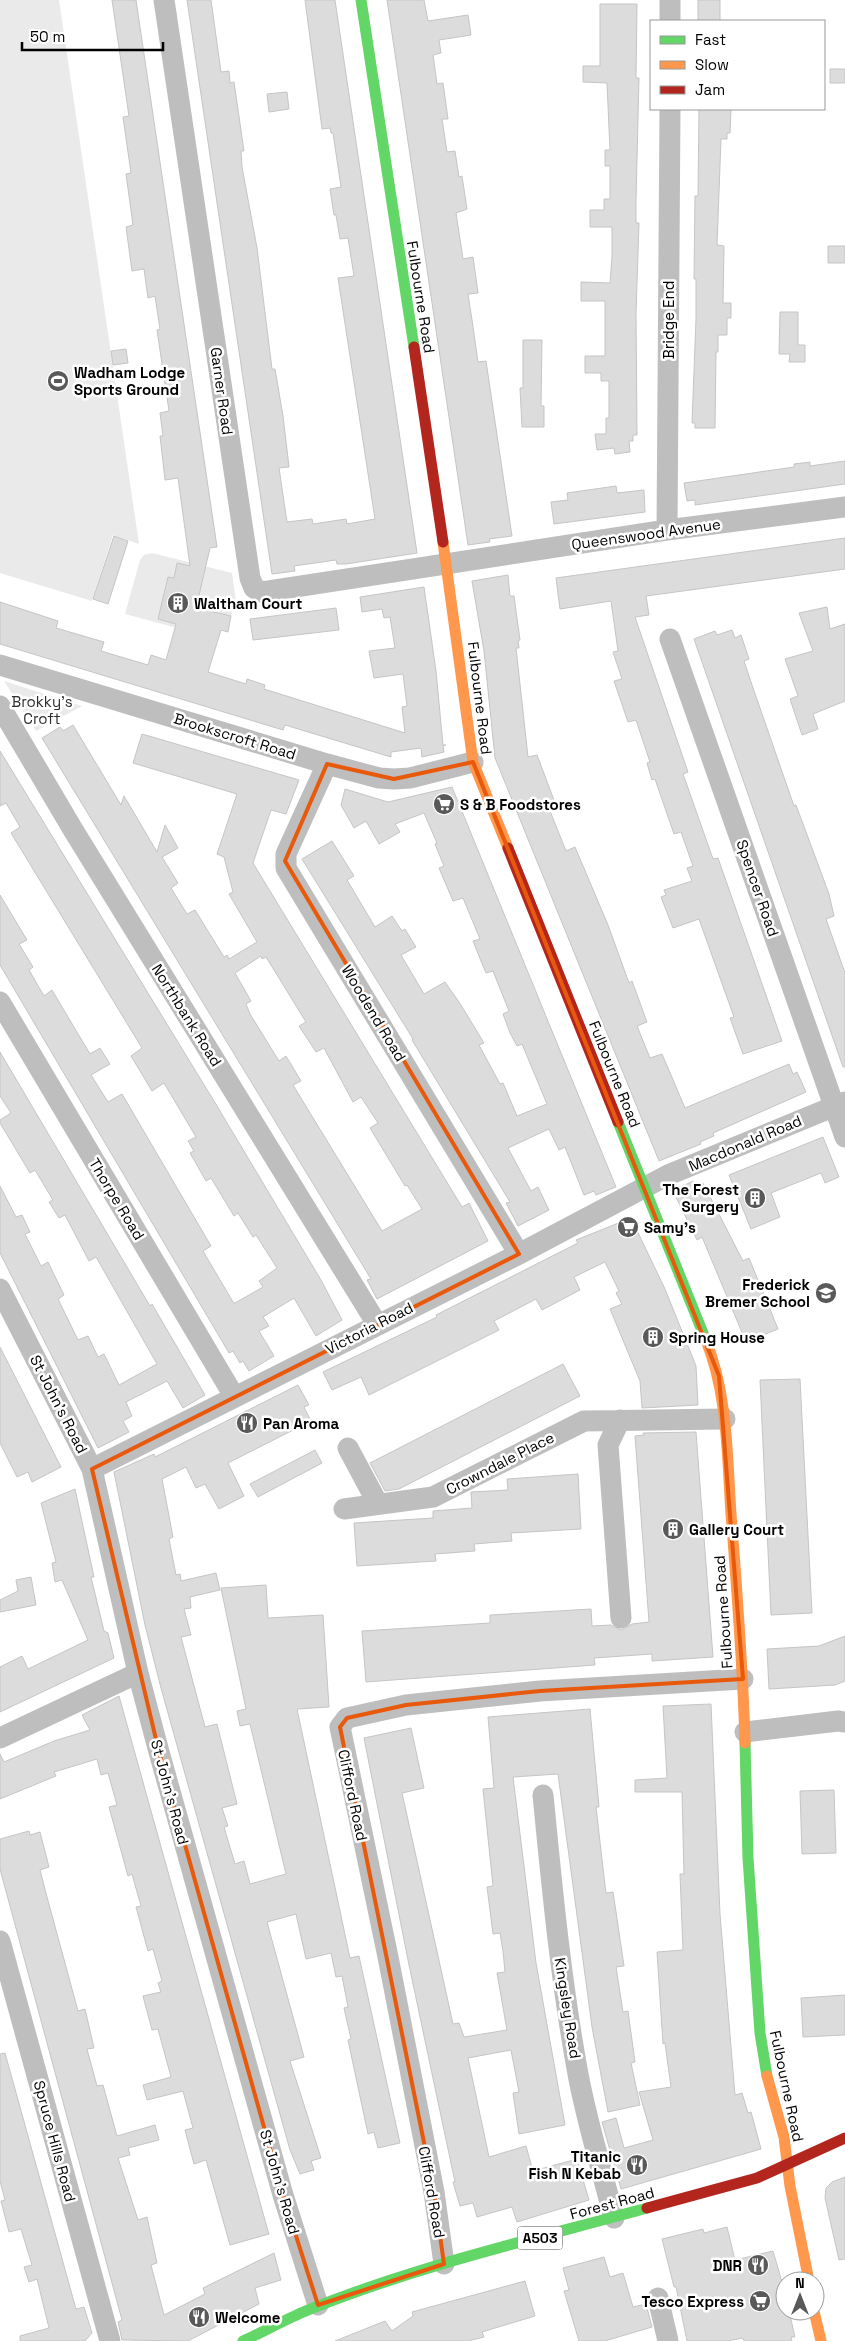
<svg xmlns="http://www.w3.org/2000/svg" width="845" height="2341" font-family="'Space Grotesk',sans-serif">
<rect width="100%" height="100%" fill="#fff"/>
<!-- green -->
<path fill="#eaeaea" fill-rule="evenodd" d="M0 0H59L139 544 113 535 92 601 0 573Z
M152 553 232 573 236 601 231 616 217 613 211 637 125 614 140 560 144 555ZM177 563 205 570 188 626 158 619 168 577 174 578Z
M4 681 82 706 36 731Z"/>
<!-- building -->
<path fill="#dcdcdc" stroke="#c5c5c5" fill-rule="evenodd" d="M112 0H136L217 547 210 548 196 608 231 616 228 632 221 630 208 672 246 684 247 679 265 685 264 689 405 733 402 707 407 706 403 674 374 678 369 651 395 648 390 617 384 618 382 609 362 612 360 597 424 587 436 671 443 745H446L443 746 444 752 422 757 421 748 391 752V757L285 725 283 730 0 644V602L58 621 56 628 104 642 101 651 148 665 151 655 166 660 176 624 158 619 168 577 174 578 177 563 190 566 178 478 165 480 163 462 160 436H163L160 413 169 411 157 330 160 329 155 296 148 298 144 269 132 271 126 227 133 225 126 174 131 173 123 117 129 116Z
M187 0H211L221 72 229 71 230 83 234 82 244 151H241L242 167 257 248 272 369H275L283 416 289 467 279 468 287 522 312 519 313 524 346 519 347 524 375 519 338 278 354 276 348 238 340 239 336 215H334L330 189 341 187 333 133H331L330 128 322 129 305 0H335L417 553 346 564H337L336 560 294 566 295 571 272 574Z
M387 0H424L428 21 468 15 471 35 439 40 441 53 433 55 437 84 443 83 448 119H442L447 152 455 151 459 177 462 176 467 209 456 213 463 259 473 257 478 293 468 294 472 320 478 362 486 361 512 536 489 539 490 542 468 545Z
M698 0H720V21H698Z
M600 4H637L636 78H639L636 200V223H639L636 313 637 435H633V441H629L630 452 615 454 614 448 597 450 595 434H606V418H609V381H601V373H585V356H605V301H581V282L610 283 612 256V227H590V210H604V199H610V166H605V150H610L607 83 583 82V66H600Z
M830 69H845V83H830Z
M287 92 289 109 269 112 267 94Z
M699 109H731L730 133H727V139H721L717 245 724 246 723 303H731V318H727V335H718V352H716L715 428H695V423H692L696 319V279H694L695 196H698Z
M828 246H845V263H828Z
M780 312H798V345H805V362H789L790 354H779Z
M523 340H542L541 406H544V427H522L520 388H523Z
M126 349 128 363 113 365 111 351Z
M845 461V484L695 505V500L687 501 684 483 794 467V464L810 462V466Z
M616 486 617 493 644 490 645 512 554 524 551 502 568 500 567 493Z
M114 536 128 541 108 604 93 599Z
M845 538V569L646 596 649 615 635 617 688 772 683 774 713 859 718 858 782 1041 743 1054 730 1018 734 1017 699 919 673 928 661 897 666 895 664 890 692 881 687 868 693 866 681 832 674 834 655 779 652 780 647 763 650 762 636 720 628 722 614 681 622 679 613 652 618 651 611 601 560 609 556 578Z
M508 575 510 596H514L520 640 518 641 519 648H516L528 757 537 755 557 808 550 811 566 851 575 847 608 925 629 983 632 981 647 1022 637 1026 650 1058 662 1054 685 1108 789 1064 793 1074 797 1072 806 1092 713 1133 714 1136 700 1142 701 1144 659 1161 495 758 484 651 472 581Z
M827 607 830 629 845 624V701L813 714 818 729 802 735 790 699 798 696 785 659 813 651 799 613Z
M336 608 339 630 253 640 250 619Z
M732 630 735 638 741 635 749 659 744 661 752 685 794 806 796 805 829 894 834 916 826 919 845 973V1067H843L694 639 715 631 717 635Z
M73 725 121 805 124 796 157 852 165 825 178 848 162 857 178 883 171 888 187 914 195 910 224 957 227 955 229 959 257 942 229 894 233 892 224 857 217 854 237 794 133 763 142 734 299 780 286 814 271 810 253 863 462 1207 469 1203 488 1241 377 1299 367 1280 371 1279 42 738 60 727 63 731ZM261 956 262 959 266 957 306 1022 299 1026 316 1052 324 1048 353 1102 361 1097 378 1123 370 1128 405 1186 407 1185 422 1209 382 1231 293 1085 301 1081 286 1056 279 1061 250 1014 246 1004 251 1001 235 973Z
M0 751 214 1101 321 1280 342 1320 316 1336 294 1298 263 1317 269 1326 259 1331 274 1356 249 1371 243 1361 240 1363 233 1351 229 1353 0 965V895L27 940 19 944 33 967 29 970 44 996 52 990 90 1054 100 1048 110 1064 91 1075 108 1102 122 1094 211 1246 203 1251 233 1302 235 1303 263 1287 259 1281 277 1268 256 1235 253 1237 238 1213 234 1216 211 1178 206 1181 190 1153 194 1151 188 1141 196 1137 164 1083 152 1091 131 1056 142 1048 11 833 20 827 6 803 0 806Z
M452 787 616 1187 596 1195 594 1191 584 1195 565 1147 559 1150 549 1129 508 1148 531 1191 538 1187 549 1210 518 1226 506 1203 510 1202 412 1040 413 1039 302 859 332 841 354 876 347 880 375 927 392 916 402 931 405 929 411 939 416 947 401 955 424 994 445 982 461 1005 484 1043 479 1045 500 1084 503 1083 517 1116 547 1104 522 1044 517 1046 510 1033 503 1014 509 1011 493 971 486 973 481 961 473 941 480 939 463 898 453 901 439 868 444 866 435 844 437 843 424 813 395 824 400 832 379 844 366 821 354 828 341 805 345 789 388 802Z
M0 1052 150 1306 152 1304 205 1395 183 1408 167 1381 126 1402 132 1416 123 1421 129 1432 98 1448 0 1253V1186L16 1217 22 1215 30 1232 25 1234 41 1266 48 1262 64 1295 58 1299 78 1340 88 1336 98 1357 104 1354 119 1385 157 1364 96 1257 89 1261 65 1215 59 1218 49 1202 53 1200 35 1170 30 1173 0 1123V1120L11 1113 0 1096Z
M823 1137 839 1177 825 1183 821 1173 771 1193 780 1217 751 1229 729 1175Z
M693 1181 695 1186 703 1183 743 1261 749 1258 778 1329 746 1342 702 1237 697 1240 673 1191Z
M631 1218 665 1289 696 1366 698 1405 642 1408 640 1381 610 1309 622 1304 616 1293 619 1291 605 1262 574 1277 580 1290 542 1310 536 1299 494 1321 499 1330 369 1395 361 1377 332 1390 323 1372 437 1317 436 1315 578 1243 576 1240Z
M0 1347 61 1467 32 1482 28 1472 17 1477 0 1443Z
M563 1364 580 1396 399 1489 385 1491 370 1463Z
M800 1379 812 1613 771 1615 760 1380Z
M298 1385 309 1405 304 1407 311 1421 228 1463 244 1496 219 1509 205 1484 196 1488 186 1467 162 1479 173 1537 169 1539 176 1575 180 1574 181 1581 216 1573 220 1590 190 1597 191 1608 184 1609 191 1635 181 1637 205 1727 217 1724 237 1804 222 1808 228 1826 224 1827 235 1864 244 1861 250 1884 286 1874 250 1724 240 1726 237 1711 246 1709 221 1588 266 1585 268 1618 323 1615 329 1707 297 1709 350 1958 359 1956 400 2143 378 2148 374 2132 368 2134 348 2040 351 2039 344 2008 348 2007 342 1976 336 1977 331 1953 306 1959 296 1914 267 1922 304 2057 290 2061 321 2158 311 2161 314 2170 300 2174 290 2150 161 1688 145 1625 114 1472 154 1454 155 1457Z
M696 1432 713 1657 652 1661V1654L594 1658 595 1665 366 1682 362 1631 490 1623V1615L591 1609 592 1626 611 1625 621 1630 632 1624 649 1622 635 1436 644 1435 643 1433Z
M315 1450 322 1463 258 1497 250 1484Z
M578 1474 581 1529 511 1533 512 1541 474 1544 475 1551 435 1554 436 1561 357 1566 354 1523 433 1518V1511L472 1508 471 1492 508 1490 507 1479Z
M75 1489 94 1577H91L104 1631 108 1633 114 1658 0 1712V1667L22 1656 28 1669 88 1640 62 1580 55 1582 52 1563 56 1562 41 1503Z
M31 1577 36 1605 0 1612V1600L18 1591 16 1580Z
M845 1636V1681L835 1685 769 1689 767 1649 819 1646Z
M119 1696 268 2231 269 2234 230 2245 206 2160 194 2164 185 2130 193 2128 183 2091 147 2100 143 2085 171 2077 158 2029 152 2030 143 1996 161 1992 158 1983 162 1981 153 1949 148 1951 136 1907 141 1906 132 1874 128 1876 109 1807 117 1805 108 1773 101 1775 97 1759 54 1772 56 1776 0 1799V1754L4 1762 54 1741 90 1730 82 1715Z
M711 1704 720 1914 735 2095 742 2093 748 2113 751 2112 761 2149 621 2189 602 2122 616 2118 624 2148 653 2140 639 2092 671 2087 665 2043 663 2044 657 1952 683 1950 680 1874H684L682 1792H635V1780L667 1778 663 1706Z
M590 1709 599 1807H596L604 1877 606 1893 613 1892 616 1912 624 1966 616 1967 623 2012 628 2011 635 2062 631 2063 640 2105 608 2112 592 2027 558 1774 513 1777 536 1963 565 2125 519 2134 513 2093 519 2092 511 2050 468 2058 489 2157 526 2146 533 2171 577 2159 589 2200 517 2222 512 2207 477 2217 473 2203 460 2206 453 2182H455L409 1965 364 1738 411 1728 424 1788 402 1793 453 2024 459 2023 464 2037 507 2030 497 1973 505 1972 503 1951 500 1933 493 1934 487 1887 493 1886 483 1789 494 1788 488 1717Z
M834 1790 836 1853 802 1854 800 1791Z
M29 1831 30 1835 40 1832 49 1867 40 1870 47 1897 78 2011 85 2009 94 2048 87 2049 97 2086 103 2085 117 2136 155 2125 159 2140 128 2148 130 2155 118 2158 138 2220 147 2217 157 2263 151 2265 164 2315 205 2294 203 2288 274 2253 281 2280 255 2288 259 2304 188 2341 122 2340 118 2322 122 2320 0 1869V1839Z
M845 1995V2035L803 2037 801 1998Z
M5 2053 76 2309 84 2307 92 2333 85 2341H20V2336L49 2328 37 2279 29 2282 24 2267 32 2265 21 2229 9 2232 1 2201 5 2200 0 2181V2054Z
M845 2177V2259L839 2260 825 2198 826 2188 832 2182Z
M727 2227 735 2260 773 2251 785 2292V2311H789L795 2337H791L792 2341H744L743 2338 727 2341H687L676 2287H674L662 2239 703 2229 704 2233Z
M604 2257 610 2277 623 2273 633 2307 646 2304 652 2327 605 2341H579L564 2291 569 2290 563 2268Z
M525 2281 535 2316 482 2332 484 2337 468 2341H335L385 2321 392 2331 413 2316 412 2312Z"/>
<g fill="none" stroke-linecap="round" stroke-linejoin="round">
<!-- street -->
<path stroke="#bebebe" stroke-width="21" d="M164 0 250 578 254 588 262 592 667 530 845 507
M670 21V0
M667 530 670 109
M670 639 845 1137
M0 665 327 764 379 778 394 779 410 778 473 762
M0 706 72 828 377 1324
M327 764 286 854V868L519 1254
M0 1002 234 1396
M0 1289 92 1469 138 1673 159 1752 283 2195 318 2305
M620 1420 608 1445 621 1618
M348 1448 378 1504
M92 1469 519 1254 668 1175 845 1102
M344 1509 433 1497 584 1421 725 1419
M745 1732 838 1721 845 1722
M0 1738 138 1673
M543 1795C552 1888 561 1982 578 2074 587 2123 602 2170 614 2218
M0 1941 110 2341
M444 2264 434 2192 388 1957 340 1727 347 1718 406 1705 540 1691 743 1679
M658 2298 668 2341"/>
<!-- fast -->
<path stroke="#63d668" stroke-width="11" d="M361 0 414 347
M618 1122 705 1338
M745 1743 748 1858 760 2033 767 2076
M243 2341C265 2331 286 2319 308 2310 417 2266 534 2239 647 2208"/>
<!-- slow -->
<path stroke="#ff974d" stroke-width="11" d="M443 542 473 762 508 848
M705 1338C728 1393 727 1455 731 1514 737 1590 743 1666 745 1743
M767 2076 784 2137 790 2186 809 2281
M814 2311 821 2341"/>
<!-- jam -->
<path stroke="#b3261e" stroke-width="11" d="M414 347 443 542
M508 848 618 1122
M647 2208 757 2178 845 2138"/>
</g>
<!-- marked area -->
<path fill="none" stroke="#e8590c" stroke-width="4" stroke-linejoin="round" d="M473 762 719 1376 743 1679 540 1691 406 1705 347 1718 340 1727 434 2192 444 2264 318 2305 283 2195 159 1752 92 1469 519 1254 285 861 327 764 394 779Z"/>
<!-- icons -->
<defs>
<g id="stadium-disc" transform="scale(1.125)"><circle r="9.5" fill="#595959" stroke="#fff"/><path d="M0-5a6.5 5 0 1 0 0 10a6.5 5 0 1 0 0-10ZM-3.5-1.8h7v3.6h-7Z" fill="#fff"/></g>
<g id="building-disc" transform="scale(1.125)"><circle r="9.5" fill="#595959" stroke="#fff"/><path d="M-4-6H4V6H1V3H-1V6H-4ZM-2.5-4.3h1.7v1.8h-1.7ZM.8-4.3h1.7v1.8H.8ZM-2.5-1h1.7V.8h-1.7ZM.8-1h1.7V.8H.8Z" fill="#fff"/></g>
<g id="supermarket-disc" transform="scale(1.125)"><circle r="9.5" fill="#595959" stroke="#fff"/><path d="M-6-5.5h2.5l.6 2H6L4.5 2H-2.5L-4.4-4H-6ZM-1.5 3.2a1.3 1.3 0 1 0 .1 0ZM3 3.2a1.3 1.3 0 1 0 .1 0Z" fill="#fff"/></g>
<g id="school-disc" transform="scale(1.125)"><circle r="9.5" fill="#595959" stroke="#fff"/><path d="M0-5L7-2L0 1L-7-2ZM-4 1L0 2.5L4 1V4Q0 6-4 4Z" fill="#fff"/></g>
<g id="restaurant-disc" transform="scale(1.125)"><circle r="9.5" fill="#595959" stroke="#fff"/><path d="M-5-6h1v4h1v-4h1v4h1v-4h1v5L-1.5 .5V6h-2V.5L-5-1ZM5-6V6H3V1.5H1.5Q1.5-4 5-6Z" fill="#fff"/></g>
</defs>
<g fill-rule="evenodd">
<use href="#stadium-disc" x="58" y="381"/>
<use href="#building-disc" x="178" y="603"/>
<use href="#supermarket-disc" x="444" y="804"/>
<use href="#building-disc" x="755" y="1198"/>
<use href="#supermarket-disc" x="628" y="1227"/>
<use href="#school-disc" x="826" y="1293"/>
<use href="#building-disc" x="653" y="1337"/>
<use href="#restaurant-disc" x="247" y="1423"/>
<use href="#building-disc" x="673" y="1529"/>
<use href="#restaurant-disc" x="637" y="2165"/>
<use href="#restaurant-disc" x="758" y="2265"/>
<use href="#supermarket-disc" x="760" y="2301"/>
<use href="#restaurant-disc" x="199" y="2317"/>
</g>
<g text-anchor="middle" dominant-baseline="central" stroke-width="5" stroke-linejoin="round" paint-order="stroke">
<!-- shield labels -->
<rect fill="#fff" stroke="#4c4c4c" stroke-width="1" x="517.5" y="2226.5" width="45" height="23" rx="4"/>
<g font-size="14" font-weight="bold" fill="#000">
<text x="540" y="2238">A503</text>
</g>
<!-- street labels -->
<g font-size="15" fill="#000" stroke="#fff">
<text transform="translate(421 297) rotate(81)">Fulbourne Road</text>
<text transform="translate(668 320) rotate(-90)">Bridge End</text>
<text transform="translate(222 391) rotate(82)">Garner Road</text>
<text transform="translate(646 534) rotate(-8)">Queenswood Avenue</text>
<text transform="translate(480 698) rotate(83)">Fulbourne Road</text>
<text transform="translate(235 736) rotate(17)">Brookscroft Road</text>
<text transform="translate(758 888) rotate(71)">Spencer Road</text>
<text transform="translate(374 1013) rotate(59)">Woodend Road</text>
<text transform="translate(187 1015) rotate(58)">Northbank Road</text>
<text transform="translate(615 1074) rotate(68)">Fulbourne Road</text>
<text transform="translate(745 1143) rotate(-23)">Macdonald Road</text>
<text transform="translate(117 1199) rotate(59)">Thorpe Road</text>
<text transform="translate(369 1328) rotate(-27)">Victoria Road</text>
<text transform="translate(59 1404) rotate(63)">St John's Road</text>
<text transform="translate(500 1463) rotate(-27)">Crowndale Place</text>
<text transform="translate(723 1612) rotate(-94)">Fulbourne Road</text>
<text transform="translate(170 1792) rotate(75)">St John's Road</text>
<text transform="translate(353 1795) rotate(78)">Clifford Road</text>
<text transform="translate(568 2008) rotate(81)">Kingsley Road</text>
<text transform="translate(787 2086) rotate(78)">Fulbourne Road</text>
<text transform="translate(55 2141) rotate(75)">Spruce Hills Road</text>
<text transform="translate(280 2182) rotate(74)">St John's Road</text>
<text transform="translate(432 2192) rotate(80)">Clifford Road</text>
<text transform="translate(612 2203) rotate(-15)">Forest Road</text>
</g>
<!-- poi labels -->
<g font-size="15" font-weight="bold" fill="#000" stroke="#fff" text-anchor="start">
<text x="74" y="372">Wadham Lodge<tspan x="74" dy="17">Sports Ground</tspan></text>
<text x="194" y="603">Waltham Court</text>
<text x="460" y="804">S &amp; B Foodstores</text>
<text x="739" y="1189" text-anchor="end">The Forest<tspan x="739" dy="17">Surgery</tspan></text>
<text x="644" y="1227">Samy's</text>
<text x="810" y="1284" text-anchor="end">Frederick<tspan x="810" dy="17">Bremer School</tspan></text>
<text x="669" y="1337">Spring House</text>
<text x="263" y="1423">Pan Aroma</text>
<text x="689" y="1529">Gallery Court</text>
<text x="621" y="2156" text-anchor="end">Titanic<tspan x="621" dy="17">Fish N Kebab</tspan></text>
<text x="742" y="2265" text-anchor="end">DNR</text>
<text x="744" y="2301" text-anchor="end">Tesco Express</text>
<text x="215" y="2317">Welcome</text>
</g>
<!-- park labels -->
<g font-size="15" fill="#2f2f2f" stroke="#fff">
<text x="42" y="701">Brokky's<tspan x="42" dy="17">Croft</tspan></text>
</g>
</g>
<!-- legend -->
<rect x="650" y="20" width="175" height="90" fill="#ffffff" stroke="#999999"/>
<rect x="660" y="36" width="25" height="8" fill="#63d668" stroke="#999999"/>
<text x="695" y="45" font-size="15" fill="#000000">Fast</text>
<rect x="660" y="61" width="25" height="8" fill="#ff974d" stroke="#999999"/>
<text x="695" y="70" font-size="15" fill="#000000">Slow</text>
<rect x="660" y="86" width="25" height="8" fill="#b3261e" stroke="#999999"/>
<text x="695" y="95" font-size="15" fill="#000000">Jam</text>
<!-- north arrow -->
<g transform="translate(800 2296)"><circle r="24" fill="#ffffff" stroke="#999999"/>
<path d="M0-4L9 19L0 12L-9 19Z" fill="#595959"/>
<text y="-8" font-size="14" font-weight="bold" text-anchor="middle" fill="#000000">N</text>
</g>
<!-- scale -->
<path d="M22 42v8h141v-8" fill="none" stroke="#000000" stroke-width="2.5"/>
<text x="30" y="42" font-size="15" fill="#000000" stroke="#ffffff" stroke-width="4" paint-order="stroke">50 m</text>
</svg>
